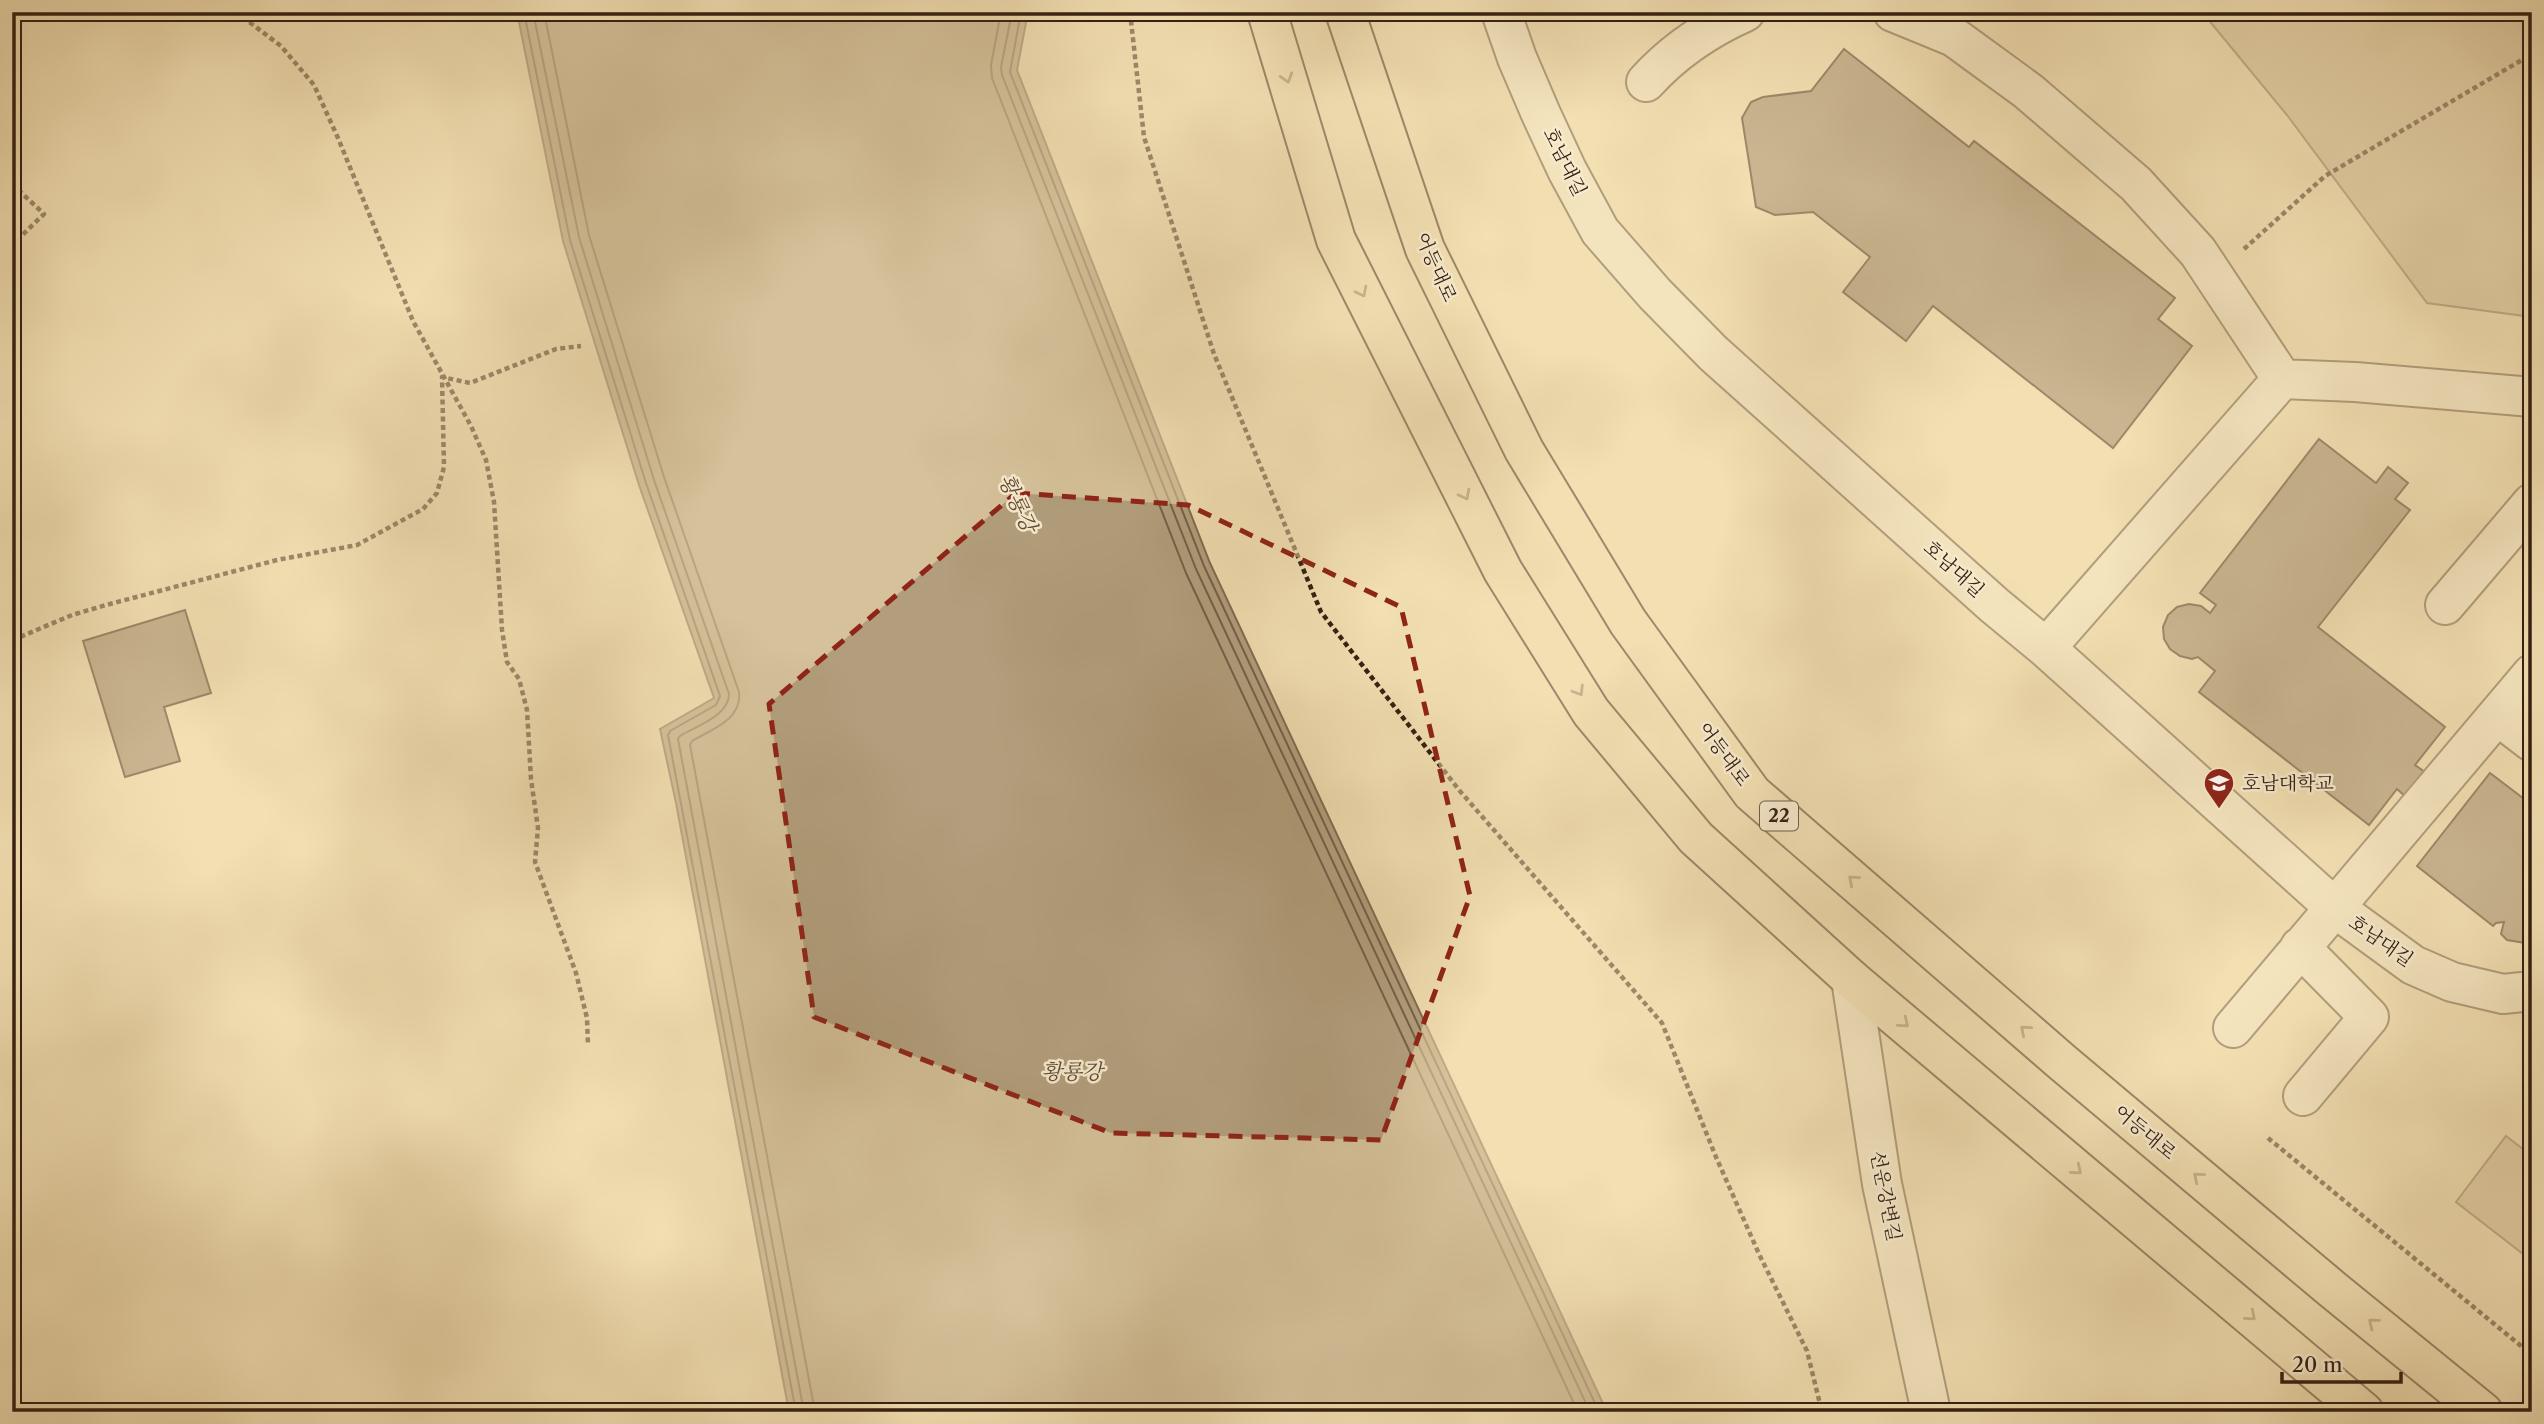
<svg xmlns="http://www.w3.org/2000/svg" width="2544" height="1424" font-family="'Libre Caslon Text','Noto Serif KR',serif">
<rect width="100%" height="100%" fill="#f2dfb2"/>
<filter id="stains"><feTurbulence type="fractalNoise" baseFrequency=".00286" numOctaves="4"/><feColorMatrix values="0 0 0 0 .2 0 0 0 0 .09 0 0 0 0 .02 0 0 0 .5 -.17"/></filter>
<radialGradient id="worn" r=".72"><stop offset=".6" stop-color="#630" stop-opacity="0"/><stop offset="1" stop-color="#630" stop-opacity=".3"/></radialGradient>
<!-- green -->
<path fill="#d2bf97" stroke="#847055" stroke-width="2" d="M2202 12H2532V317L2427 303 2287 115Z
M2506 1136 2532 1156V1261L2456 1202Z"/>
<!-- water -->
<path fill="#b29e7c" stroke="#806c52" stroke-width="2" d="M517 12H1028L1017 70 1210 563 1607 1412H789L676 803 660 729 714 698 639 485 563 241Z"/>
<g fill="none" stroke-linecap="round" stroke-linejoin="round">
<!-- shore -->
<path stroke="#745f48" stroke-width="2" d="M524 12 570 240 646 483 720 696 716 705 670 731 668 735 796 1412
M533 12 579 237 654 480 729 694C729 716 696 726 680 736L678 739 804 1412
M544 12 589 235 664 477 739 692C742 720 712 729 692 741L690 745 815 1412
M1001 12 991 65 992 78 1186 573 1578 1412
M1012 12 1001 67 1002 75 1196 569 1590 1412
M1021 12 1010 72 1204 566 1599 1412"/>
</g>
<!-- building -->
<path fill="#978366" stroke="#352013" stroke-width="2" d="M1844 49 1969 147 1974 141 2175 298 2158 319 2192 346 2113 448 1933 306 1906 341 1843 292 1870 257 1813 212 1775 215 1756 207 1742 118 1751 102 1763 97 1811 91Z
M2319 439 2376 483 2388 467 2408 483 2395 499 2410 510 2318 627 2445 727 2415 765 2425 772 2406 797 2397 789 2369 825 2199 692 2215 671 2198 657 2192 659 2180 656 2170 649 2164 639 2163 627 2168 615 2177 607 2189 604 2201 606 2210 613 2216 605 2200 593Z
M185 610 211 693 164 707 180 761 125 777 83 641Z
M2490 773 2532 805V939L2525 943 2507 940 2501 934 2504 922 2496 923 2493 926 2417 866Z"/>
<g fill="none" stroke-linecap="round" stroke-linejoin="round">
<!-- minor casing -->
<g stroke="#64503b" stroke-width="42">
<path id="minor" d="M1501 12 1517 58 1541 114 1567 170 1600 231 1655 294 1713 353 1994 605 2046 648 2335 908 2413 965 2452 982 2503 994 2532 991
M1893 12 1954 37 2028 91 2136 184 2198 252 2282 379
M1646 82C1674 51 1707 29 1745 12
M2445 605 2532 503
M2046 648 2282 379 2355 382 2532 397
M2498 716 2532 742
M2300 947 2369 1017 2303 1096
M1851 979 1882 1184 1931 1412
M2233 1028 2532 674"/>
</g>
<!-- major casing -->
<g stroke="#352013" stroke-width="42">
<path id="major" d="M1267 12 1336 240 1503 571 1591 712 1696 838 1851 979 2364 1412
M1345 12 1425 249 1524 450 1628 622 1752 793 2062 1062 2332 1289 2483 1412"/>
</g>
<!-- path -->
<path stroke="#352013" stroke-width="4.5" stroke-dasharray="5 3.5" stroke-linecap="butt" d="M236 12 281 46 314 85 338 138 413 321 471 426 486 460 494 502 502 630 507 662 519 679 527 710 531 779 538 828 535 862 576 973 587 1018 588 1045
M1130 12 1144 137 1214 354 1321 612 1459 790 1662 1023 1716 1157 1759 1254 1807 1351 1822 1412
M251 23V12
M12 184 44 214 12 245
M2244 249 2325 176 2532 54
M12 638 20 637 72 615 106 605 277 560 357 545 423 509 437 493 444 467 442 377 470 383 556 349 581 346
M2268 1138 2532 1355"/>
<!-- minor -->
<use href="#minor" stroke="#f7eacd" stroke-width="38"/>
<!-- major -->
<use href="#major" stroke="#f2dfb2" stroke-width="38"/>
</g>
<!-- one-way arrows -->
<defs><path id="oneway-chevron" d="M-2-3.5L2.5 0L-2 3.5" fill="none" stroke-width="1.6" stroke-linecap="round" stroke-linejoin="round" transform="scale(1.75)"/></defs>
<g stroke="#948062">
<use href="#oneway-chevron" transform="translate(1287 78) rotate(73)"/>
<use href="#oneway-chevron" transform="translate(1362 292) rotate(63)"/>
<use href="#oneway-chevron" transform="translate(1465 495) rotate(63)"/>
<use href="#oneway-chevron" transform="translate(1579 691) rotate(58)"/>
<use href="#oneway-chevron" transform="translate(1853 880) rotate(-139)"/>
<use href="#oneway-chevron" transform="translate(1904 1023) rotate(40)"/>
<use href="#oneway-chevron" transform="translate(2025 1030) rotate(-139)"/>
<use href="#oneway-chevron" transform="translate(2077 1170) rotate(40)"/>
<use href="#oneway-chevron" transform="translate(2198 1177) rotate(-140)"/>
<use href="#oneway-chevron" transform="translate(2251 1316) rotate(40)"/>
<use href="#oneway-chevron" transform="translate(2373 1323) rotate(-141)"/>
</g>
<!-- marked area -->
<path d="M0 0H2544V1424H0ZM1016 493 1188 505 1401 607 1470 896 1381 1140 1111 1133 814 1017 769 704Z" fill="#f2dfb2" fill-opacity=".55" fill-rule="evenodd"/>
<path fill="none" stroke="#8f2418" stroke-width="5" stroke-dasharray="14 9" stroke-linejoin="round" d="M1016 493 1188 505 1401 607 1470 896 1381 1140 1111 1133 814 1017 769 704Z"/>
<!-- icons -->
<defs>
<g id="university-pin" transform="scale(1.575)"><path d="M0 17L-7.5 6A9.5 9.5 0 1 1 7.5 6Z" fill="#8f2418" stroke="#f7eacd"/><path d="M0-5L7-2L0 1L-7-2ZM-4 1L0 2.5L4 1V4Q0 6-4 4Z" fill="#fff"/></g>
</defs>
<g fill-rule="evenodd">
<use href="#university-pin" x="2219" y="783"/>
</g>
<g text-anchor="middle" dominant-baseline="central" stroke-width="5" stroke-linejoin="round" paint-order="stroke">
<!-- shield labels -->
<rect fill="#f7eacd" stroke="#6f5d4b" stroke-width="2" x="1760" y="801.5" width="38" height="29" rx="5"/>
<g font-size="18" font-weight="bold" fill="#352013">
<text x="1779" y="816">22</text>
</g>
<!-- street labels -->
<g font-size="19" fill="#352013" stroke="#f7eacd">
<text transform="translate(1565 162) rotate(64)">호남대길</text>
<text transform="translate(1436 267) rotate(66)">어등대로</text>
<text transform="translate(1954 569) rotate(42)">호남대길</text>
<text transform="translate(1724 754) rotate(54)">어등대로</text>
<text transform="translate(2381 941) rotate(35)">호남대길</text>
<text transform="translate(2145 1132) rotate(40)">어등대로</text>
<text transform="translate(1886 1196) rotate(79)">선운강변길</text>
</g>
<!-- poi labels -->
<g font-size="19" fill="#352013" stroke="#f7eacd" text-anchor="start">
<text x="2242" y="783">호남대학교</text>
</g>
<!-- water labels -->
<g font-size="21" font-style="italic" fill="#614c38" stroke="#f7eacd">
<text transform="translate(1018 503) rotate(65)">황룡강</text>
<text x="1072" y="1071">황룡강</text>
</g>
</g>
<!-- margin -->
<rect width="2544" height="1424" fill="none" stroke="#f2dfb2" stroke-width="42"/>
<rect x="14" y="14" width="2516" height="1396" fill="none" stroke="#352013" stroke-width="3.5"/>
<rect x="21" y="21" width="2502" height="1382" fill="none" stroke="#352013" stroke-width="2"/>
<!-- scale -->
<path d="M2282 1372v10h119v-10" fill="none" stroke="#352013" stroke-width="3.5"/>
<text x="2292" y="1372" font-size="21" fill="#352013" stroke="#f7eacd" stroke-width="5" paint-order="stroke">20 m</text>
<rect width="100%" height="100%" filter="url(#stains)"/>
<rect width="100%" height="100%" fill="url(#worn)"/>
</svg>
